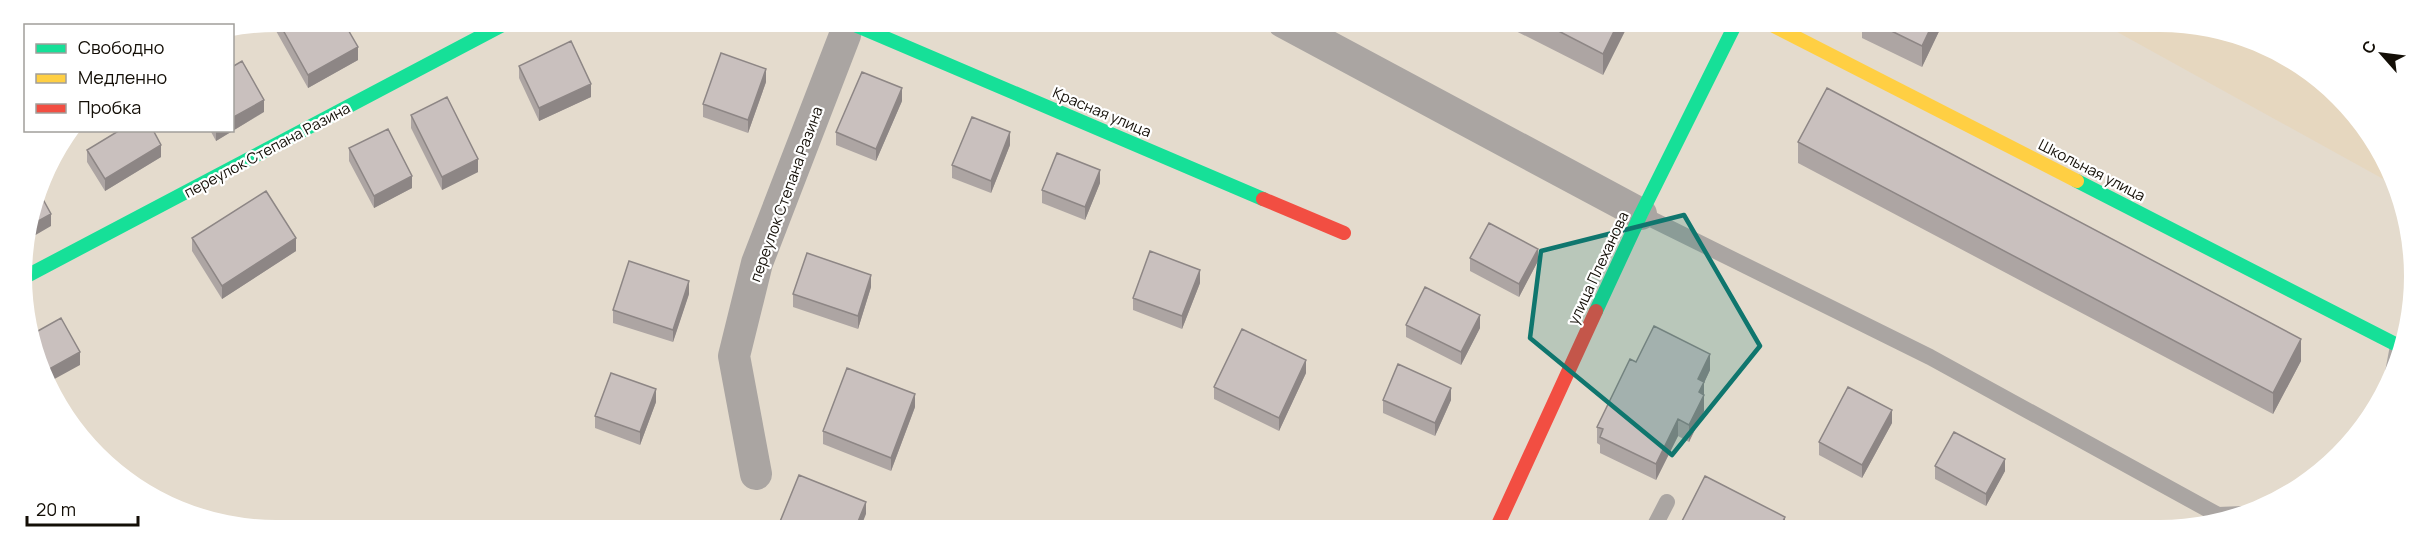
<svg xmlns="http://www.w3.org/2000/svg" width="2436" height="552" font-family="Manrope,sans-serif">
<rect width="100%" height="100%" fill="#e4dbcd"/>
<!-- built -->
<path fill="#e6d7bf" d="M2101 23H2194L2288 55 2363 121 2394 185Z"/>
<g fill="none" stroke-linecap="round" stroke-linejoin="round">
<!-- lane -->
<path stroke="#aaa5a2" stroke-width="16" d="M1641 214 1930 357 2218 515 2222 520
M2392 378 2398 346
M2215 521 2218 515 2243 514
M1653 529 1667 502"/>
<!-- street -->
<path stroke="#aaa5a2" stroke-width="32" d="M1283 22 1641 214
M756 474 734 356 757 263 845 35 847 22"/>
<!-- fast -->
<path stroke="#16e098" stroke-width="14" d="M848 22 1263 199
M2077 181 2401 347
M23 278 510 21
M1596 311 1641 214 1736 23"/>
<!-- slow -->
<path stroke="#ffcf43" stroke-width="14" d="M1768 23 2077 181"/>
<!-- jam -->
<path stroke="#f24e42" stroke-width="14" d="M1263 199 1344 233
M1496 529 1596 311"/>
</g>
<!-- wall -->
<path fill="#ada5a3" d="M276 21H343L358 60 308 88 271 22Z
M1498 22 1629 23 1603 75Z
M1862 23H1943L1922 67 1862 38Z
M519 66 591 97 539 121 519 78Z
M766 82 748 133 703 117V104Z
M902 101 876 161 836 145V132Z
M264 112 216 141 210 130H232Z
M411 115 478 172 442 190 411 128Z
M1798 142 2301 361 2273 414 1798 163Z
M1010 145 991 193 952 178V165Z
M349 148 412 188 374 208 349 161Z
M87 150 161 157 105 191 87 162Z
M1100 183 1085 220 1042 203V190Z
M192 238 296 251 222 299 192 251Z
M1470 258 1538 261 1519 297 1470 271Z
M1200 283 1182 329 1133 310V298Z
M871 287 858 329 793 307V294Z
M689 294 673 342 613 323V310Z
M1406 325 1480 328 1461 365 1406 337Z
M1636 362 1710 370 1704 383V411L1689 442 1678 436 1656 480 1600 453V445L1597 443V427Z
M1306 373 1279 431 1214 399V387Z
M1383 400H1451L1435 436 1383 413Z
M656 402 640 445 595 428V416Z
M915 407 891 471 823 444V431Z
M1892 423 1862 478 1819 455V442Z
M1935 466 2005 471 1986 506 1935 479Z"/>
<!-- shaded-wall -->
<path fill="#8d8685" d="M1618 23H1629L1603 75V54Z
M1933 23H1943L1922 67V46Z
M358 47V60L308 88V75Z
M766 69V82L748 133V120Z
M591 84V97L539 121V108Z
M902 88V101L876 161V149Z
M264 100V112L216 141V130H232V118Z
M1010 132V145L991 193V181Z
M161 145V157L105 191V179Z
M478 159V172L442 190V177Z
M1100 170V183L1085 220V207Z
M412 176V188L374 208V196Z
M51 214V226L27 240 31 225Z
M296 238V251L222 299V286Z
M1538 249V261L1519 297V284Z
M1200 270V283L1182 329V316Z
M871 275V287L858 329V316Z
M689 281V294L673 342V330Z
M1480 315V328L1461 365V352Z
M2301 339V361L2273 414V393Z
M80 352V365L49 382 44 372Z
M1710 354V370L1704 383V411L1689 442V425L1698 379Z
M1306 360V373L1279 431V418Z
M1451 388V400L1435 436V423Z
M656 389V402L640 445V432Z
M915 394V407L891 471V458Z
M1892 410V423L1862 478V465Z
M1678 419V436L1656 480V464Z
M2005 459V471L1986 506V494Z
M866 502V514L860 529H855Z
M1785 517V529H1779Z"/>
<!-- building -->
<path fill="#c9c0be" stroke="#8d8685" stroke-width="1.5" d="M278 21H343L358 47 308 75Z
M1541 22 1618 23 1603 54Z
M1875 23H1933L1922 46Z
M571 41 591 84 539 108 519 66Z
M721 53 766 69 748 120 703 104Z
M242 61 264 100 232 118V67Z
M862 72 902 88 876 149 836 132Z
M1827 88 2301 339 2273 393 1798 142Z
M447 97 478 159 442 177 411 115Z
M972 117 1010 132 991 181 952 165Z
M388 129 412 176 374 196 349 148Z
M120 130H153L161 145 105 179 87 150Z
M1057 153 1100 170 1085 207 1042 190Z
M266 191 296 238 222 286 192 238Z
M39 192 51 214 31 225Z
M1489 223 1538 249 1519 284 1470 258Z
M1150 251 1200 270 1182 316 1133 298Z
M807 253 871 275 858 316 793 294Z
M629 261 689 281 673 330 613 310Z
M1425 287 1480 315 1461 352 1406 325Z
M61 318 80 352 44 372 30 342 29 336Z
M1654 326 1710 354 1698 379 1704 382 1699 392 1704 395 1689 425 1678 419 1656 464 1600 437 1603 429 1597 427 1630 359 1636 362Z
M1242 329 1306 360 1279 418 1214 387Z
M1398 364 1451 388 1435 423 1383 400Z
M847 368 915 394 891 458 823 431Z
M611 373 656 389 640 432 595 416Z
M1848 387 1892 410 1862 465 1819 442Z
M1954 432 2005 459 1986 494 1935 466Z
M799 475 866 502 855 529H777Z
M1705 476 1785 517 1779 529H1678Z"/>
<!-- marked area -->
<path fill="#0f766e" fill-opacity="0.2" stroke="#0f766e" stroke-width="4.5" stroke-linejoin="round" d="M1684 215 1760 346 1672 455 1530 338 1541 251Z"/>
<g text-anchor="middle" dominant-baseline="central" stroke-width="4.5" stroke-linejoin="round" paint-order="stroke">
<!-- street labels -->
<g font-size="15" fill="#130e06" stroke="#fff">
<text transform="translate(1102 112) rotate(23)">Красная улица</text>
<text transform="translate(267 150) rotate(-28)">переулок Степана Разина</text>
<text transform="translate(2092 170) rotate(27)">Школьная улица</text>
<text transform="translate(786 194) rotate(-70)">переулок Степана Разина</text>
<text transform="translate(1598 268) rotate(-65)">улица Плеханова</text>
</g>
</g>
<!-- crop -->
<path d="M0 0H2436V552H0ZM276 32H2160A244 244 0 0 1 2404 276V276A244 244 0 0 1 2160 520H276A244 244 0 0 1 32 276V276A244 244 0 0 1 276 32Z" fill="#fff" fill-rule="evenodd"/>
<!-- legend -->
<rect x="24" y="24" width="210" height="108" fill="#ffffff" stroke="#a19f9b" stroke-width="1.5"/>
<rect x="36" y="44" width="30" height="9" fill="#16e098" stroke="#a19f9b" stroke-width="1.5"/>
<text x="78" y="54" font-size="18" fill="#130e06">Свободно</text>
<rect x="36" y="74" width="30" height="9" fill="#ffcf43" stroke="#a19f9b" stroke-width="1.5"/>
<text x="78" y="84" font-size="18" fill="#130e06">Медленно</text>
<rect x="36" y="104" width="30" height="9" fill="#f24e42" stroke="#a19f9b" stroke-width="1.5"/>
<text x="78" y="114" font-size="18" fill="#130e06">Пробка</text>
<!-- north arrow -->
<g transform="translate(2382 54) rotate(298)" stroke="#ffffff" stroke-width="4.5" paint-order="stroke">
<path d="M0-4.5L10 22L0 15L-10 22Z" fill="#130e06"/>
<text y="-9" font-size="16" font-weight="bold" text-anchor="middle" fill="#130e06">С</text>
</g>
<!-- scale -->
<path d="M27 516v9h111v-9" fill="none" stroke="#130e06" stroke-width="3"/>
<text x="36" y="516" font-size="18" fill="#130e06" stroke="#ffffff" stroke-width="4.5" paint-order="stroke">20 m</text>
</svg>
